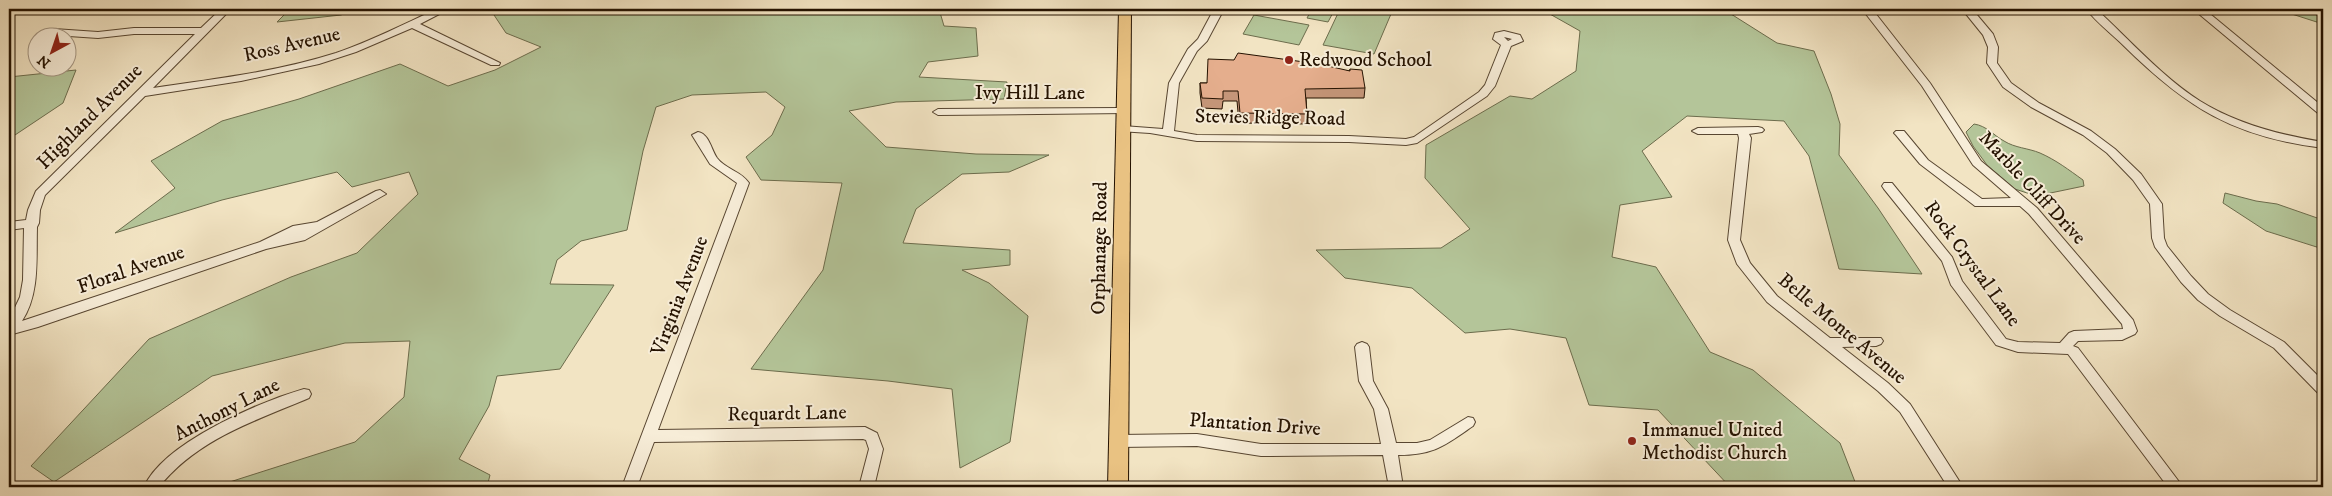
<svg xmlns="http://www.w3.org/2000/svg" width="2332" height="496" font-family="'IM FELL DW Pica',serif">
<rect width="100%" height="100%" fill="#f2e4c3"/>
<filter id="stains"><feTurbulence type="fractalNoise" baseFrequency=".004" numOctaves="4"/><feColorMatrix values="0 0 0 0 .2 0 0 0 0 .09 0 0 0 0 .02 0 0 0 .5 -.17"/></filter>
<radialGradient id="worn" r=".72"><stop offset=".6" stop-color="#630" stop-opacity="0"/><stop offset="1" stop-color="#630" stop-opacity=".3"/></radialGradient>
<!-- green -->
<path fill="#b4c599" stroke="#6c6c4c" d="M290 9H358L341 15 277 22Z
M539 9H939L944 26 976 28 978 56 928 62 919 77 1007 82 1004 99 896 102 849 111 886 147 976 154 1049 155 1009 172 962 174 916 209 903 243 1010 250V265L962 270 989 283 1028 316 1010 442 960 468 952 389 888 381 751 369 823 270 842 183 761 180 746 157 772 135 785 107 766 92 692 95 656 107 643 151 627 230 581 241 557 260 550 284 614 285 560 369 497 376 489 406 459 459 490 475 487 487H214L355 442 404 397 410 341 345 343 212 376 54 482 31 466 149 339 291 277 357 253 418 194 409 172 352 187 337 172 222 200 115 233 175 188 151 161 222 121 299 99 400 64 448 86 495 70 541 47 506 33 492 12Z
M1312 9H1335L1328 22 1307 18Z
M1340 9H1362L1391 14 1374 54 1323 45Z
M1541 9H1730L1731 14 1777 43 1814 51 1831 94 1840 124 1839 155 1878 208 1922 274 1839 269 1809 156 1784 121 1687 116 1642 151 1672 197 1620 205 1612 257 1656 267 1710 352 1753 370 1840 443 1857 487H1730L1658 410 1589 405 1566 338 1510 329 1465 333 1412 288 1345 278 1316 250 1441 248 1470 229 1425 178 1426 145 1510 96 1532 99 1576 71 1580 31Z
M2276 9H2304L2323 18V24Z
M1254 15 1309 25 1299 45 1243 34Z
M76 70 63 103 9 139V77Z
M1974 124C1987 126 1993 135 2004 141 2015 148 2028 148 2040 153 2056 160 2069 170 2083 180L2084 186 2036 196 2015 189 1987 165 1973 146 1966 132Z
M2225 193 2256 201 2277 204 2323 220V249L2266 231 2223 203Z"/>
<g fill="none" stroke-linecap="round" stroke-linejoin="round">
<!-- minor casing -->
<g stroke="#584631" stroke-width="2">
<path id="minor" d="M221 9H231L153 88C214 79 276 72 336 53 371 41 404 24 437 9H449L420 24 500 63 499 65H491L412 28 356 52 319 64 241 81 145 96 45 195 40 210 39 223 37 227C36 258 40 294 22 321L260 242 293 226 317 222 376 191 380 190 386 194 305 240 266 249 38 327 9 335V320L20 297 23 280 24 228 9 230V222L26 220 28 210 36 191 195 34H134L98 38 54 35 49 32 54 29 98 32 134 28H201Z
M1214 9H1224L1207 41 1197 51 1179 83 1174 131 1197 135 1349 136 1406 139 1414 137 1479 92 1485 85 1501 45 1493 39 1495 33 1504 31 1520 35 1523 41 1511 46 1495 86 1487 96 1417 143 1406 145 1349 142 1197 141 1150 133 1119 131 1117 129 1123 126 1163 129 1169 83 1188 49 1198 39ZM1504 37 1512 39 1508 41Z
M1862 9H1872L1930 83 1981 161 2037 208 2133 320 2137 331 2135 334 2122 340 2078 341 2073 346 2078 348 2183 487H2168L2068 354 2018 352 1996 345 1951 285 1942 261 1884 189 1882 186 1884 183H1892L1952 257 1962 281 2006 339 2018 342 2060 343 2069 333 2074 331 2123 329 2122 324 2029 214 2020 206H1975L1920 164 1896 135 1894 133 1896 131H1904L1928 160 1982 199 2011 198 1973 165 1922 86Z
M1962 9H1972L1993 34 1998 47 1997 63 2011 83 2039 103 2091 131 2115 149 2141 174 2162 204 2164 238 2167 246 2191 276 2208 294 2230 310 2284 342 2323 381V394L2318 393 2274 348 2220 316 2198 300 2181 282 2155 247 2152 238 2150 204 2133 180 2107 153 2083 135 2031 107 2003 87 1987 63 1988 47 1983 35Z
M2086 9H2096C2130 40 2161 76 2200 101 2237 124 2280 135 2323 142V148C2234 137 2187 108 2124 46 2112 34 2097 23 2086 9Z
M2193 9H2204L2323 107V115L2319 114Z
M1123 108 1128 111 1127 113 938 115 933 112 938 109Z
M1758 127 1762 128 1764 130 1762 132 1749 134 1751 138 1740 240 1750 263 1777 296 1830 338H1881L1883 341 1881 344 1876 346 1842 347 1888 383 1910 404 1963 487H1948L1900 412 1878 391 1767 302 1737 264 1728 240 1739 138 1738 134H1698L1692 131 1698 128Z
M698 132C709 134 711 149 717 158 725 169 741 171 749 183L658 430 865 427 877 433 883 449 874 487H859L869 449 866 440 863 439 654 442 637 487H622L737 183 710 164 692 135Z
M1362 342 1367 344 1369 347 1373 381 1388 409 1396 443H1417L1430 440 1468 417 1473 418 1475 422 1473 426C1444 446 1434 455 1398 455L1403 487H1389L1383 455 1261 456 1197 446 1118 447 1113 445 1111 441 1113 437 1118 435 1197 434 1261 444H1381L1374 409 1359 381 1355 347 1357 344Z
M304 389 309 390 311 394 309 398C255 421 197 439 159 487H144C163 443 259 402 304 389Z"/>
</g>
<!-- major casing -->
<g stroke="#241200" stroke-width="2">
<path id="major" d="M1119 9H1131L1128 487H1108Z"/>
</g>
<!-- minor -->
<use href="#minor" fill="#f7edd8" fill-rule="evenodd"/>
<!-- major -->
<use href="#major" fill="#e9c282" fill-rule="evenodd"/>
</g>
<!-- wall -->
<path fill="#c59679" stroke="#241200" d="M1234 60 1350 71V69L1365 88 1364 98H1306L1307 114 1306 124 1239 123 1237 101H1223L1222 109 1202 108 1200 93V83H1207Z"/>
<!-- building -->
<path fill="#e5ae8d" stroke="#241200" d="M1238 53 1319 64 1350 71V69L1362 70 1365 88 1305 89 1307 114 1240 113 1238 91H1223V99L1202 98 1200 83H1207L1208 59 1234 60Z"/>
<!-- markers -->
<g fill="#8f2418" stroke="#f7edd8" stroke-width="2">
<circle cx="1289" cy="60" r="5"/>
<circle cx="1632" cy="441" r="5"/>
</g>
<g text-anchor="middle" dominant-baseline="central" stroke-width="4" stroke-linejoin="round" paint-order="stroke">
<!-- street labels -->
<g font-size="20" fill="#241200" stroke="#f7edd8">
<text transform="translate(292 45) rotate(-13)">Ross Avenue</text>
<text x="1030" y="93">Ivy Hill Lane</text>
<text transform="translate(90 117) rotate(-45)">Highland Avenue</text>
<text transform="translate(1270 118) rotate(1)">Stevies Ridge Road</text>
<text transform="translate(2032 188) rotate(47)">Marble Cliff Drive</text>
<text transform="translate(1100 248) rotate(-89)">Orphanage Road</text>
<text transform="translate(1972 264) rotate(54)">Rock Crystal Lane</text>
<text transform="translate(131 270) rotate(-19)">Floral Avenue</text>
<text transform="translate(680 296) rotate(-69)">Virginia Avenue</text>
<text transform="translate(1842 329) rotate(40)">Belle Monte Avenue</text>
<text transform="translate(227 410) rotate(-27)">Anthony Lane</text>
<text transform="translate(787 414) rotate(-1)">Requardt Lane</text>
<text transform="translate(1255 425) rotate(4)">Plantation Drive</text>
</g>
<!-- poi labels -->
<g font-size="20" fill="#241200" stroke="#f7edd8" text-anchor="start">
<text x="1299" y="60">Redwood School</text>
<text x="1642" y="430">Immanuel United<tspan x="1642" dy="23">Methodist Church</tspan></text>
</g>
</g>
<!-- margin -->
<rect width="2332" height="496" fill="none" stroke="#f2e4c3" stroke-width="30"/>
<rect x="10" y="10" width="2312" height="476" fill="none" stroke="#241200" stroke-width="2.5"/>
<rect x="15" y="15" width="2302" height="466" fill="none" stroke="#241200"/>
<!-- north arrow -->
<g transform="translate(52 52) rotate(220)"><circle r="24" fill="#f7edd8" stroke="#a39582"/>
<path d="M0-4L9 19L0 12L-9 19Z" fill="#8f2418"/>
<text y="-8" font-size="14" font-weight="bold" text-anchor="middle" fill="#241200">N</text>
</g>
<rect width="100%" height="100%" filter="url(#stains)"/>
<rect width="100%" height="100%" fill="url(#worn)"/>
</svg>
